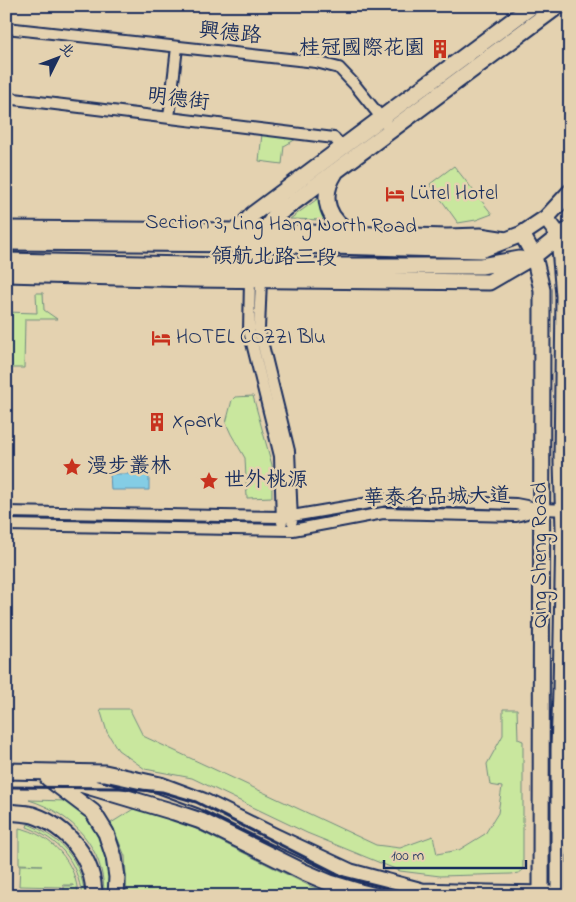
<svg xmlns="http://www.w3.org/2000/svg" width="576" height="902" font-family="'Indie Flower','LXGW WenKai TC',sans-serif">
<rect width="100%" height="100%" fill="#e4d2b0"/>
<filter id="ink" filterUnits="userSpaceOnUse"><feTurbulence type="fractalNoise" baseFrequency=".02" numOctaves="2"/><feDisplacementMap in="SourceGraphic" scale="10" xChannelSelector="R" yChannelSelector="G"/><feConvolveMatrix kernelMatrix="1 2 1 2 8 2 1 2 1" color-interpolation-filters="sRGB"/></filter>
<g filter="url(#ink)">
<!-- green -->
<path fill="#c9e79e" stroke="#728b7e" d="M262 134 298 138 284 146 282 164 259 161Z
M454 166 492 214 476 220 458 223 430 184Z
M320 197 321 208 325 217 322 220 290 219Z
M36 293H43L44 310 57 319H25L24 368H6V312L37 313Z
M253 396 272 465V497L247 498 245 458 231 434 226 423 232 400 235 397Z
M100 709H131V712L143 736 376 845 400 848 433 836 437 854 459 850 485 834 498 813 502 787 490 785 487 764 503 735V709H517L518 739 523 741V870L519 873 511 874 440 876 400 871 307 833 192 778 145 769 118 750 107 732Z
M29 800 68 801 84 815 95 831 103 848 109 868 110 896H104C105 848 73 814 29 800Z
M135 808 188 825 310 886 344 896H127L125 856 111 823Z
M28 824C61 838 81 859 85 896H82C77 861 60 840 27 827Z
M19 828C51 834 77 863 78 896H64V886H73V885H63L62 887 19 886 20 865H42L19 864Z"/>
<!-- water -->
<path fill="#84cde5" stroke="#5a8eaf" d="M110 474H149V490H111Z"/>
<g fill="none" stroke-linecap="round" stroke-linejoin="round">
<!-- street casing -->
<g stroke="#1b2f5e" stroke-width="14">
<path id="street" d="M6 28 316 62 339 68 355 85 391 130
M6 98 334 138 342 147
M169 118 177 47
M250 279 249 331 280 456 282 522
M261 279 259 329 289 451 292 521
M6 512 281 517 292 516 387 500 516 504 542 509 569 510
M6 525 293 530 383 513 516 516 538 510"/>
</g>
<!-- secondary casing -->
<g stroke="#1b2f5e" stroke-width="19">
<path id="secondary" d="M335 173C319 198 328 222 354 233
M546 218 559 236 564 296 562 462 564 529 561 691 559 749V896
M6 229 238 231 447 237 480 236 506 240
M522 234 534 256 542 290 541 896
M235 238 238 231 253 214 532 6
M6 242 255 244 481 250 522 234 546 218 570 192
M6 261 232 266H481L520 259
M6 274 192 279 489 282 534 256 559 236 570 229
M259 275 257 266 255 244 274 217 558 6
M6 771 105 773 160 785 203 801 274 836 351 872 422 891 489 893 550 894
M57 777 174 812 201 821 304 872 330 883 360 892 376 896
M48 778 93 812 106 833 114 857 117 877 116 896
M6 812C15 813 25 813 33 815 68 827 94 859 94 896"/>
</g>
<!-- street -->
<use href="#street" stroke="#e4d2b0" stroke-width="10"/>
<!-- secondary -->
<use href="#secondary" stroke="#e4d2b0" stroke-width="15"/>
<!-- rail -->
<path stroke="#1b2f5e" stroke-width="3" d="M6 787 120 788 162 792 196 802 344 877 420 896"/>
</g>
</g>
<!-- icons -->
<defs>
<g id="building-bare" transform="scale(1.5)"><path d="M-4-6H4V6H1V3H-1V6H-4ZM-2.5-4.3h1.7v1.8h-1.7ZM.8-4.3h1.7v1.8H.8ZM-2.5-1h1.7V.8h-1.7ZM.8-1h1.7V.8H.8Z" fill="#c8321e" stroke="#e4d2b0" stroke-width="2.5" paint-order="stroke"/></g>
<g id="hotel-bare" transform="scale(1.5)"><path d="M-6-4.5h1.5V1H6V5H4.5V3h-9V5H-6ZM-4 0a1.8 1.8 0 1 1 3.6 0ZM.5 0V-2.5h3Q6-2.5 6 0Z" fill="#c8321e" stroke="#e4d2b0" stroke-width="2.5" paint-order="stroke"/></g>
<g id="sight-bare" transform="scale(1.5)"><path d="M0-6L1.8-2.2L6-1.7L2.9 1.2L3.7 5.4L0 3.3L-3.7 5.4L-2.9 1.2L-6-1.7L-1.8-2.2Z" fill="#c8321e" stroke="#e4d2b0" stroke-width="2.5" paint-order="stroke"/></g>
</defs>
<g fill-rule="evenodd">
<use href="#building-bare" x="440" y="49"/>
<use href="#hotel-bare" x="395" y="194"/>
<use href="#hotel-bare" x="161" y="338"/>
<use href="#building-bare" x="157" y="422"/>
<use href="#sight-bare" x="72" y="467"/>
<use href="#sight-bare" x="209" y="481"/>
</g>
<g text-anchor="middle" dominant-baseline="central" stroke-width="5" stroke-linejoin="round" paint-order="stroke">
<!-- street labels -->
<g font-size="21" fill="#1b2f5e" stroke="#e4d2b0">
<text transform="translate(230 34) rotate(6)">興德路</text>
<text transform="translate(178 100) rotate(7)">明德街</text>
<text transform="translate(281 225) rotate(1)">Section 3, Ling Hang North Road</text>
<text transform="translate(274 258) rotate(1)">領航北路三段</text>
<text transform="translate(437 498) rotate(-1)">華泰名品城大道</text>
<text transform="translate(541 555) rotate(-90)">Qing Sheng Road</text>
</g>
<!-- poi labels -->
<g font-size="21" fill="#1b2f5e" stroke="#e4d2b0" text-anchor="start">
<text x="425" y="49" text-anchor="end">桂冠國際花園</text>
<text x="410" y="194">Lütel Hotel</text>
<text x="176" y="338">HOTEL COZZI Blu</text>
<text x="172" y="422">Xpark</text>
<text x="87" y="467">漫步叢林</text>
<text x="224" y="481">世外桃源</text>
</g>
</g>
<!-- margin -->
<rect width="576" height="902" fill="none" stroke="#e4d2b0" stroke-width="25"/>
<rect x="12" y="12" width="551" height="877" fill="none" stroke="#1b2f5e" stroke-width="2" filter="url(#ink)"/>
<!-- north arrow -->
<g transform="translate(58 58) rotate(48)" stroke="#e4d2b0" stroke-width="4" paint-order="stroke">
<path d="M0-4L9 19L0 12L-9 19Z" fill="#1b2f5e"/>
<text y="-8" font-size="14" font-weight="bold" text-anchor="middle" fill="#1b2f5e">北</text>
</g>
<!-- scale -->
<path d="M384 860v8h142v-8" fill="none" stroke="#1b2f5e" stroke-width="2.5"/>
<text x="391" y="860" font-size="15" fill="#1b2f5e" stroke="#e4d2b0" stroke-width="4" paint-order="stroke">100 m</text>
</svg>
